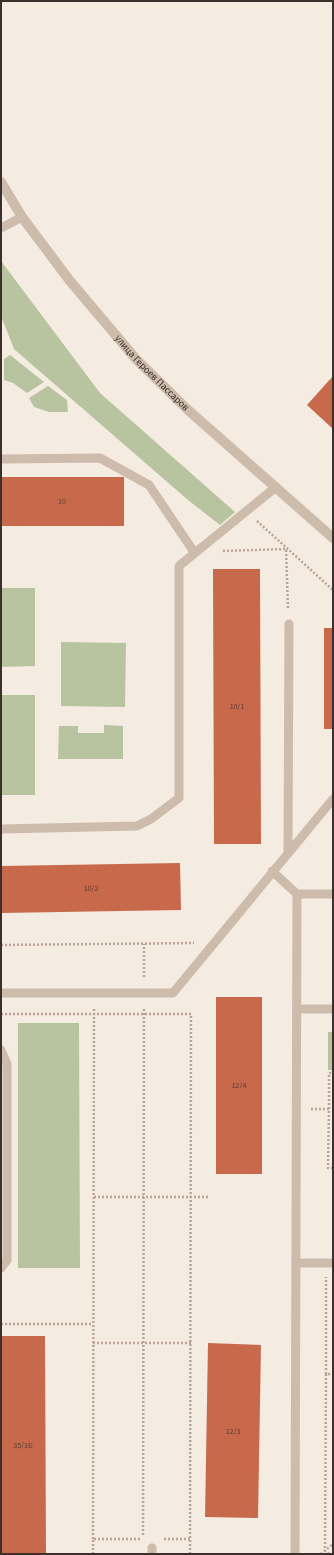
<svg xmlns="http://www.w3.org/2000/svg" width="334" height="1555" font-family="'Source Sans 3',sans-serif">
<rect width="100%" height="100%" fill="#f4ebe1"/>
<!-- green -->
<path fill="#b8c4a0" d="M1 261 100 393 235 512 220 525 188 500 14 349 1 316Z
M10 355 44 382 27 393 13 383 4 380V359Z
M48 386 67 400 68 412H49L34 407 29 398Z
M1 588H35V666L1 667Z
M61 642 126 643 125 707 61 706Z
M1 695H35V795H1Z
M104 725 123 726V759H58L59 726H78V733H104Z
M18 1023H79L80 1268H18Z
M328 1032H333V1070H328Z"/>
<!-- building -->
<path fill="#c8694b" d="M333 376V429L307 405Z
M1 477H124V526H1Z
M213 569H260L261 844H214Z
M324 628H333V729H324Z
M180 863 181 910 1 913V866Z
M216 997H262V1174H216Z
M1 1336H45L46 1554H1Z
M208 1343 261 1345 258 1518 205 1517Z"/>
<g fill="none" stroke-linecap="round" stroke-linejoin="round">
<!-- path -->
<path stroke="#b9a596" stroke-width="2.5" stroke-dasharray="2 2" stroke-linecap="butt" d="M257 521 333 590
M223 551 286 549 288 609
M1 945 194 943
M144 977V944
M1 1014H191L190 1554
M311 1109H329L328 1168H333
M329 1109V1073H333
M94 1197H208
M1 1324H93
M93 1343H191
M326 1374V1277
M143 1535 144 1008
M93 1539 94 1008
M164 1539H190
M93 1554V1539H140
M321 1554 333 1544
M329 1554 325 1551 326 1374H333"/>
<!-- lane -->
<path stroke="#cdbbac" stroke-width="9" d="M1 228 22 217
M1 459 100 458 149 485 194 552
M1 829 137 826 151 819 179 798V566L276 487
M288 852 289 624
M272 871 297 894H333
M1 993H173L333 799
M297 1009H333
M1 1050 7 1064V1260L1 1268
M296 1263H333
M152 1554V1548
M295 1554 297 894"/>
<!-- street -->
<path stroke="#cdbbac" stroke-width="10" id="s1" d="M1 182 22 217 70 281 136 359 188 410 333 538"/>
</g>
<g text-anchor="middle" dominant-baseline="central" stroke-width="3.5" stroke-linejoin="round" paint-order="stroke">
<!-- number labels -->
<g font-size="8" fill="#5e3e33">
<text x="62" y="501">10</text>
<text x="237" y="706">10/1</text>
<text x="91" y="888">10/2</text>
<text x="239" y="1085">12/4</text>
<text x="233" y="1431">12/3</text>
<text x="23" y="1445">35/1Б</text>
</g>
<!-- street labels -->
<g font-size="10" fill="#3b302b" stroke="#fbf5ee">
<text stroke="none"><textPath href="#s1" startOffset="244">улица Героев Пассаров</textPath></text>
</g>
</g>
<!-- border -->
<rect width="334" height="1555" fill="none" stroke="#3b302b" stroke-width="4"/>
</svg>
